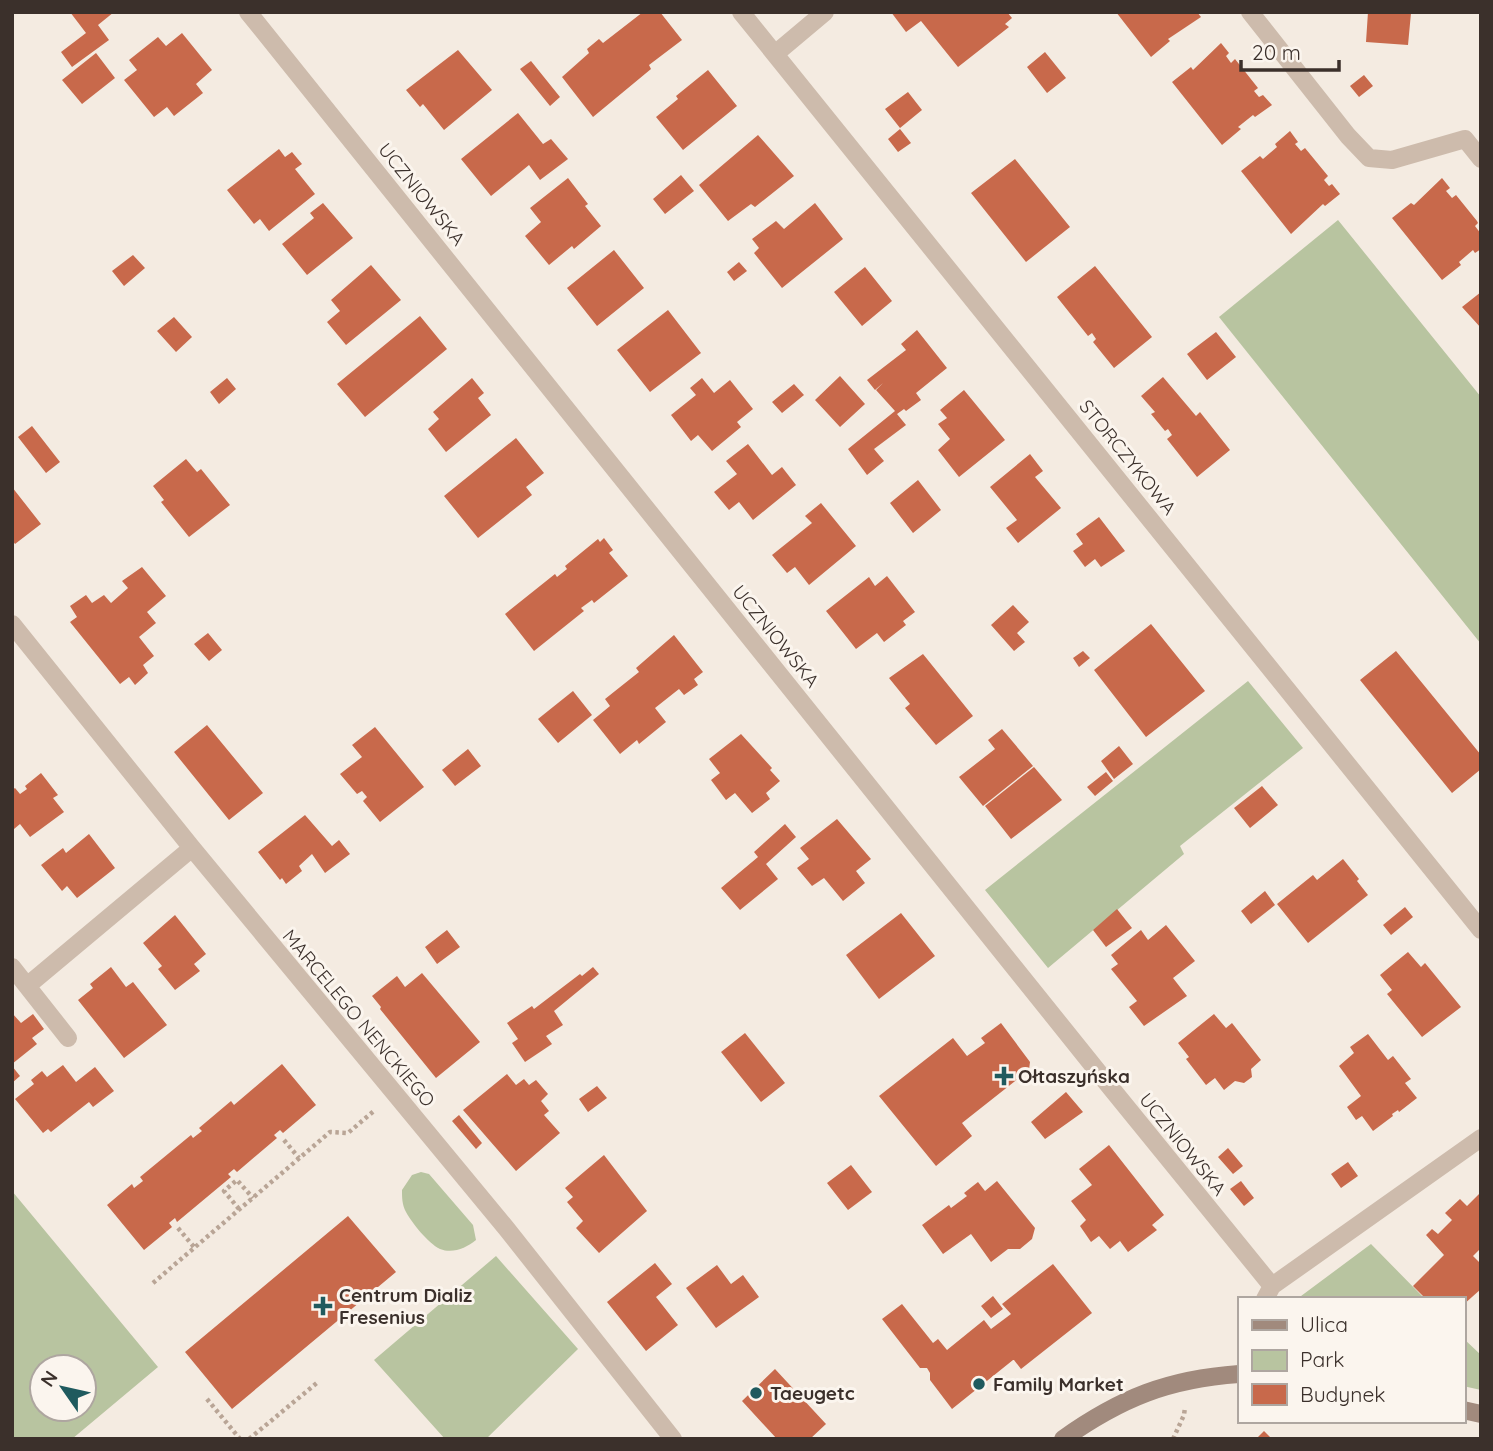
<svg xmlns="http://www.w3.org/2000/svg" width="1493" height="1451" font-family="Quicksand,sans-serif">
<rect width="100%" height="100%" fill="#f4ebe1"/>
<!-- green -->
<path fill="#b8c4a0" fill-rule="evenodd" d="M1338 220 1481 397V644L1219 317Z
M1248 681 1303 748 1180 846 1184 854 1048 968 985 890Z
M421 1172 429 1174 473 1225 476 1240C466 1248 453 1254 440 1249 428 1243 412 1223 406 1212 402 1205 402 1197 402 1190L412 1175Z
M12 1191 158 1367 72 1439H12ZM84 1367V1409H42V1367Z
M1371 1244 1425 1299H1297Z
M496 1256 578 1349 486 1439H445L374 1360Z
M1463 1338 1481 1355V1390L1463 1386Z"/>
<!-- building -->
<path fill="#c8694b" d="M70 12H114L98 25 109 40 72 67 61 52 86 33Z
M643 12H660L682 40 649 65 651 69 593 117 562 77 589 53 587 49 599 39 603 43Z
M891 12H1007L1012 18 1005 24 1009 27 958 67 921 21 906 32Z
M1116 12H1197L1201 17 1168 39 1170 41 1151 57Z
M1368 12 1411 13 1408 45 1366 42Z
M182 33 212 70 196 84 203 93 174 116 167 107 154 117 124 80 137 70 129 60 158 37 166 46Z
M1221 43 1229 53 1226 56 1231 63 1235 59 1258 88 1254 91 1259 97 1263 95 1272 105 1255 117 1253 115 1238 127 1241 129 1222 145 1172 82 1191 67 1193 70Z
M458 50 492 90 444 130 423 104 420 107 406 90Z
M1045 52 1066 78 1047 93 1027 67Z
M96 53 115 78 82 104 62 80Z
M531 61 560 97 550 106 520 69Z
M708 70 737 106 683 150 656 117 678 99 676 96Z
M1364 75 1373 86 1359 97 1350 86Z
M908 92 922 110 900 128 885 109Z
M518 113 543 144 551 139 568 159 540 180 529 165 491 196 461 159Z
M900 129 911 143 898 152 888 139Z
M1290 131 1298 142 1295 144 1301 151 1305 148 1328 176 1324 180 1329 186 1332 184 1340 194 1325 206 1323 204 1291 234 1241 171 1260 156 1263 159 1277 147 1275 144Z
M758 135 794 176 755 207 751 204 728 221 699 185Z
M279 149 285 157 292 152 302 164 295 169 315 194 269 231 260 219 254 224 227 190Z
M1015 159 1070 227 1026 262 971 193Z
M681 175 694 191 665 214 653 199Z
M568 178 588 204 585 206 601 226 574 249 572 246 549 265 525 236 541 222 530 208Z
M1442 178 1450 188 1446 191 1452 198 1456 195 1477 221 1478 223 1475 226 1481 234V249L1475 253 1473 250 1459 262 1461 265 1442 280 1392 218 1411 203 1414 205Z
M323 203 353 238 307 275 282 244 314 218 310 213Z
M815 203 843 239 782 288 754 253 759 248 752 239 776 221 784 229Z
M614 250 644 288 597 326 567 288Z
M133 255 145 268 124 286 112 271Z
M739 262 747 271 734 281 727 272Z
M371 265 401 300 346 345 327 322 340 311 331 300Z
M1095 266 1152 337 1114 368 1093 342 1096 339 1092 333 1088 336 1057 297Z
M865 267 892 301 862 326 834 292Z
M1481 292V328L1462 307Z
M668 310 701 353 650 392 617 350Z
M420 316 447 349 365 417 337 384Z
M174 317 192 337 176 352 157 331Z
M917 330 947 368 916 393 921 400 906 411 904 409 897 414 906 425 874 449 884 461 867 475 848 449 895 411 876 390 883 383 875 390 867 380 906 350 901 344Z
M1216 332 1236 357 1207 380 1187 354Z
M840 376 865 404 840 427 815 400Z
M1163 377 1196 416 1200 412 1230 450 1197 477 1167 439 1172 435 1168 429 1165 431 1151 414 1155 412 1141 396Z
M227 378 236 389 219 404 210 392Z
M472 378 484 393 478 398 491 415 446 452 428 429 439 419 433 412Z
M702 378 714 393 730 380 753 409 737 422 741 427 712 451 698 435 691 441 671 415 696 395 690 388Z
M794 384 804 395 782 413 772 402Z
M964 390 1005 440 959 477 938 450 950 439 938 424 947 418 940 410Z
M32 426 60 462 46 473 18 437Z
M516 438 544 473 526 487 532 495 478 538 444 496Z
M748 444 772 475 782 467 796 485 753 520 739 502 729 510 714 492 737 474 726 461Z
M1030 454 1043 471 1035 477 1061 508 1018 543 1006 528 1017 520 990 487Z
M186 459 197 472 201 469 230 505 189 537 161 502 164 500 153 486Z
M918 480 941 510 913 533 890 503Z
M12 487 41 524 15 544 12 540Z
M821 503 856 546 809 585 795 567 787 573 772 555 812 523 805 516Z
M1099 517 1125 551 1101 567 1095 559 1085 567 1073 551 1083 544 1076 534Z
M604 538 613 550 609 553 628 576 594 603 592 600 581 608 584 611 534 651 505 614 555 574 557 577 567 569 565 566 598 539 600 542Z
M142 567 166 596 147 612 156 623 139 637 154 656 143 665 148 673 135 685 129 677 120 684 70 622 77 617 70 606 86 595 92 603 104 595 111 603 128 588 122 581Z
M887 576 915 612 903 621 906 625 884 642 877 633 856 649 826 611 869 577 875 586Z
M1013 605 1029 622 1017 633 1025 642 1014 651 991 625Z
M1151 624 1205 691 1146 737 1094 670Z
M208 633 222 650 209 661 194 644Z
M674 635 703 672 694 679 698 685 684 695 679 689 655 708 666 722 639 744 637 740 620 754 593 720 610 706 605 699 639 672 636 668Z
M1083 651 1090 658 1079 667 1073 658Z
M1396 651 1481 755V769L1452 793 1360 680Z
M923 654 973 716 936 745 905 708 910 704 889 678Z
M573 691 592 715 558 743 538 719Z
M207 725 263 793 229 820 174 752Z
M375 727 424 787 380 822 363 801 367 797 362 791 357 794 340 774 362 757 352 745Z
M1002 729 1033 766 983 806 959 777 995 749 988 740Z
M741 734 772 768 770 770 780 781 766 793 770 799 752 813 735 793 726 800 711 780 720 773 709 759Z
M1119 746 1133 764 1114 779 1101 761Z
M468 749 481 766 455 786 442 770Z
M1034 767 1062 800 1011 839 985 806Z
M1106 772 1113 781 1095 796 1087 787Z
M41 773 58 795 53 798 64 812 30 837 20 824 14 829 12 827V790L15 788 20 794 27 789 25 786Z
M1262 786 1278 805 1250 828 1234 808Z
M305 815 332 846 339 840 350 854 325 873 312 854 299 866 302 871 286 884 282 878 280 880 258 852Z
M837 819 871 859 856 871 865 883 843 901 824 878 812 886 797 868 809 859 800 848Z
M785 824 796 837 766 864 778 879 740 910 721 888 758 857 754 852Z
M89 834 115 868 77 898 67 886 62 891 41 865 63 848 66 853Z
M1343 859 1359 879 1357 881 1368 895 1308 943 1277 904 1313 875 1317 880Z
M1265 891 1275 905 1251 924 1241 911Z
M1405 907 1413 917 1391 935 1383 925Z
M1117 909 1132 928 1106 947 1093 930Z
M901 913 935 956 879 999 846 955Z
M175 915 206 954 194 964 200 971 175 990 158 969 162 966 143 943Z
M1166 925 1195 961 1173 978 1187 996 1144 1026 1129 1007 1137 1001 1111 969 1118 964 1111 955 1141 930 1148 940Z
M447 930 460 947 437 964 425 947Z
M1408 952 1421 967 1425 963 1461 1007 1422 1037 1387 994 1392 990 1380 975Z
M111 967 126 987 133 982 167 1025 124 1058 78 1000 93 988 90 984Z
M593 967 599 974 554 1011 563 1025 546 1036 552 1044 525 1062 512 1043 518 1039 507 1023 532 1006 534 1009 580 974 582 976Z
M422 973 480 1042 436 1078 380 1009 381 1007 372 996 397 976 405 987Z
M12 1013 21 1023 33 1014 44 1029 32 1038 37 1044 12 1064Z
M1214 1014 1226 1028 1232 1023 1261 1060 1251 1069 1252 1077 1244 1083 1235 1081 1224 1090 1215 1078 1206 1085 1186 1059 1189 1057 1178 1043Z
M1001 1023 1030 1062 1029 1070 962 1123 972 1136 936 1166 879 1096 953 1038 967 1056 985 1043 981 1038Z
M745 1033 785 1083 761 1102 721 1052Z
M1368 1034 1388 1060 1393 1056 1411 1079 1405 1083 1417 1098 1399 1112 1398 1110 1392 1114 1393 1116 1373 1131 1362 1116 1356 1120 1347 1107 1361 1096 1339 1066 1354 1053 1350 1047Z
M282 1064 316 1105 283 1133 280 1130 274 1135 277 1138 237 1172 234 1169 228 1174 231 1177 177 1222 175 1218 169 1223 172 1227 144 1250 107 1205 132 1184 134 1188 143 1181 140 1177 191 1135 193 1138 202 1131 199 1128 231 1101 234 1105Z
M63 1065 76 1082 95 1067 114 1091 93 1107 89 1102 51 1132 48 1129 43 1133 15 1099 34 1084 31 1080 42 1071 47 1077Z
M12 1066 20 1076 12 1083Z
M507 1074 516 1085 524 1079 529 1085 536 1080 548 1094 541 1101 549 1111 544 1115 560 1133 516 1171 463 1110Z
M597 1086 607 1098 588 1112 579 1099Z
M1066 1092 1083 1112 1045 1139 1031 1122Z
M459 1115 482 1143 476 1149 452 1121Z
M1109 1145 1164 1215 1152 1225 1157 1230 1128 1252 1120 1241 1110 1249 1099 1236 1091 1242 1080 1226 1086 1220 1071 1201 1092 1185 1079 1169Z
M1228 1148 1243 1166 1233 1174 1218 1157Z
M604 1155 647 1211 599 1253 576 1228 583 1221 567 1202 573 1197 565 1188Z
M1348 1162 1358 1176 1341 1188 1331 1174Z
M851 1165 872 1192 848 1210 827 1183Z
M997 1181 1035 1228 1032 1239 1020 1249H1008L991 1262 971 1234 943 1254 922 1225 949 1205 951 1208 967 1196 964 1193 978 1182 985 1191Z
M1241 1181 1254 1198 1244 1206 1230 1189Z
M1481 1192V1248L1473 1256 1481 1264V1289L1463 1305V1299H1426L1413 1286 1444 1255 1426 1235 1432 1229 1438 1234 1452 1220 1445 1213 1460 1199 1467 1206Z
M348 1216 396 1272 232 1409 185 1352Z
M655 1263 672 1284 656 1297 678 1325 646 1351 607 1302Z
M1053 1264 1092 1313 1021 1369 1014 1360H1013L952 1409 930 1380V1373L927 1368H920L882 1319 902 1304 933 1343 938 1339 947 1350 984 1320 991 1329 1011 1314 1002 1304Z
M717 1265 731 1284 743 1275 759 1297 716 1328 686 1288Z
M993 1296 1003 1309 991 1318 981 1306Z
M775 1369 826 1424 810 1439H777L742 1401Z
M1264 1431 1272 1439H1256Z"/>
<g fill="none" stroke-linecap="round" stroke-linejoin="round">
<!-- path -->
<path stroke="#b9a596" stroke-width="4.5" stroke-dasharray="3.5 3.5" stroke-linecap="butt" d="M284 1140 299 1158
M239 1209 224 1191 237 1180 253 1198
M178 1228 194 1247
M153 1283 330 1132 348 1133 375 1110
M207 1399 240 1439
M249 1439 318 1382
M1173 1439 1184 1415 1185 1407"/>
<!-- lane -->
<path stroke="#cdbbac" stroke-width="18" d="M1250 12 1348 136 1369 158 1392 160 1465 139 1481 159"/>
<!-- street -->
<path stroke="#cdbbac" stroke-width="18" d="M248 12 1111 1088 1272 1286
M741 12 1481 930
M775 54 825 12
M12 624 192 848 506 1228 673 1439
M12 967 27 986 192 848
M27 986 68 1038
M1265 1299 1272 1286 1481 1138"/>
<!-- secondary -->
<path stroke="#a18a7d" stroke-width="18" d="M1463 1410 1481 1414
M1063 1439C1121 1398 1168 1379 1239 1374"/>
</g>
<!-- markers -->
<g fill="#1f5a5e" stroke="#fbf5ee" stroke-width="2.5">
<path d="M1000.5 1065.5h7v7h7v7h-7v7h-7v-7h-7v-7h7z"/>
<path d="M319.5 1295.5h7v7h7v7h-7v7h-7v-7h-7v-7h7z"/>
<circle cx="979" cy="1384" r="7"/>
<circle cx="756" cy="1393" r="7"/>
</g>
<g text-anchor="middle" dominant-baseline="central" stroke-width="6" stroke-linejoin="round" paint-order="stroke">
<!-- street labels -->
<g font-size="19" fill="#3b302b" stroke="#fbf5ee">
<text transform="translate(422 194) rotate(51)">UCZNIOWSKA</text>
<text transform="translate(1128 457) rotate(51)">STORCZYKOWA</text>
<text transform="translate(776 636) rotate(51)">UCZNIOWSKA</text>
<text transform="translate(359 1018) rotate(50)">MARCELEGO NENCKIEGO</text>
<text transform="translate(1183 1144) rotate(51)">UCZNIOWSKA</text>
</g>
<!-- poi labels -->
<g font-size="19" font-weight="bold" fill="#3b302b" stroke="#fbf5ee" text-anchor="start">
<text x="1018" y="1076">Ołtaszyńska</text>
<text x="339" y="1295">Centrum Dializ<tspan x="339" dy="22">Fresenius</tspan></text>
<text x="993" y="1384">Family Market</text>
<text x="770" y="1393">Taeugetc</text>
</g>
</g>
<!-- border -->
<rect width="1493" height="1451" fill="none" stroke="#3b302b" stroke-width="28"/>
<!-- legend -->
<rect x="1238" y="1297" width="228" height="126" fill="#fbf5ee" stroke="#aea6a0" stroke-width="2"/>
<rect x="1252" y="1320" width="35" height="10" fill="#a18a7d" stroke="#aea6a0" stroke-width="2"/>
<text x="1300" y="1332" font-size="21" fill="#3b302b">Ulica</text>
<rect x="1252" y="1350" width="35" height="21" fill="#b8c4a0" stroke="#aea6a0" stroke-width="2"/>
<text x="1300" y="1367" font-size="21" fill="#3b302b">Park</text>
<rect x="1252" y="1384" width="35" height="21" fill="#c8694b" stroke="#aea6a0" stroke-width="2"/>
<text x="1300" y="1402" font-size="21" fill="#3b302b">Budynek</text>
<!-- north arrow -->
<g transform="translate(63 1388) rotate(304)"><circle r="33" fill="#fbf5ee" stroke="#aea6a0" stroke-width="2"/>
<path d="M0-5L12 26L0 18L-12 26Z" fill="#1f5a5e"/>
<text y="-10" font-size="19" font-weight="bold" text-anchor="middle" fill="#3b302b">N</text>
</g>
<!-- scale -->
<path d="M1241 60v10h98v-10" fill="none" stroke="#3b302b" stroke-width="3.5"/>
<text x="1252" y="60" font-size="21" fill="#3b302b" stroke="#fbf5ee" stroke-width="5" paint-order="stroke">20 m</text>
</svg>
